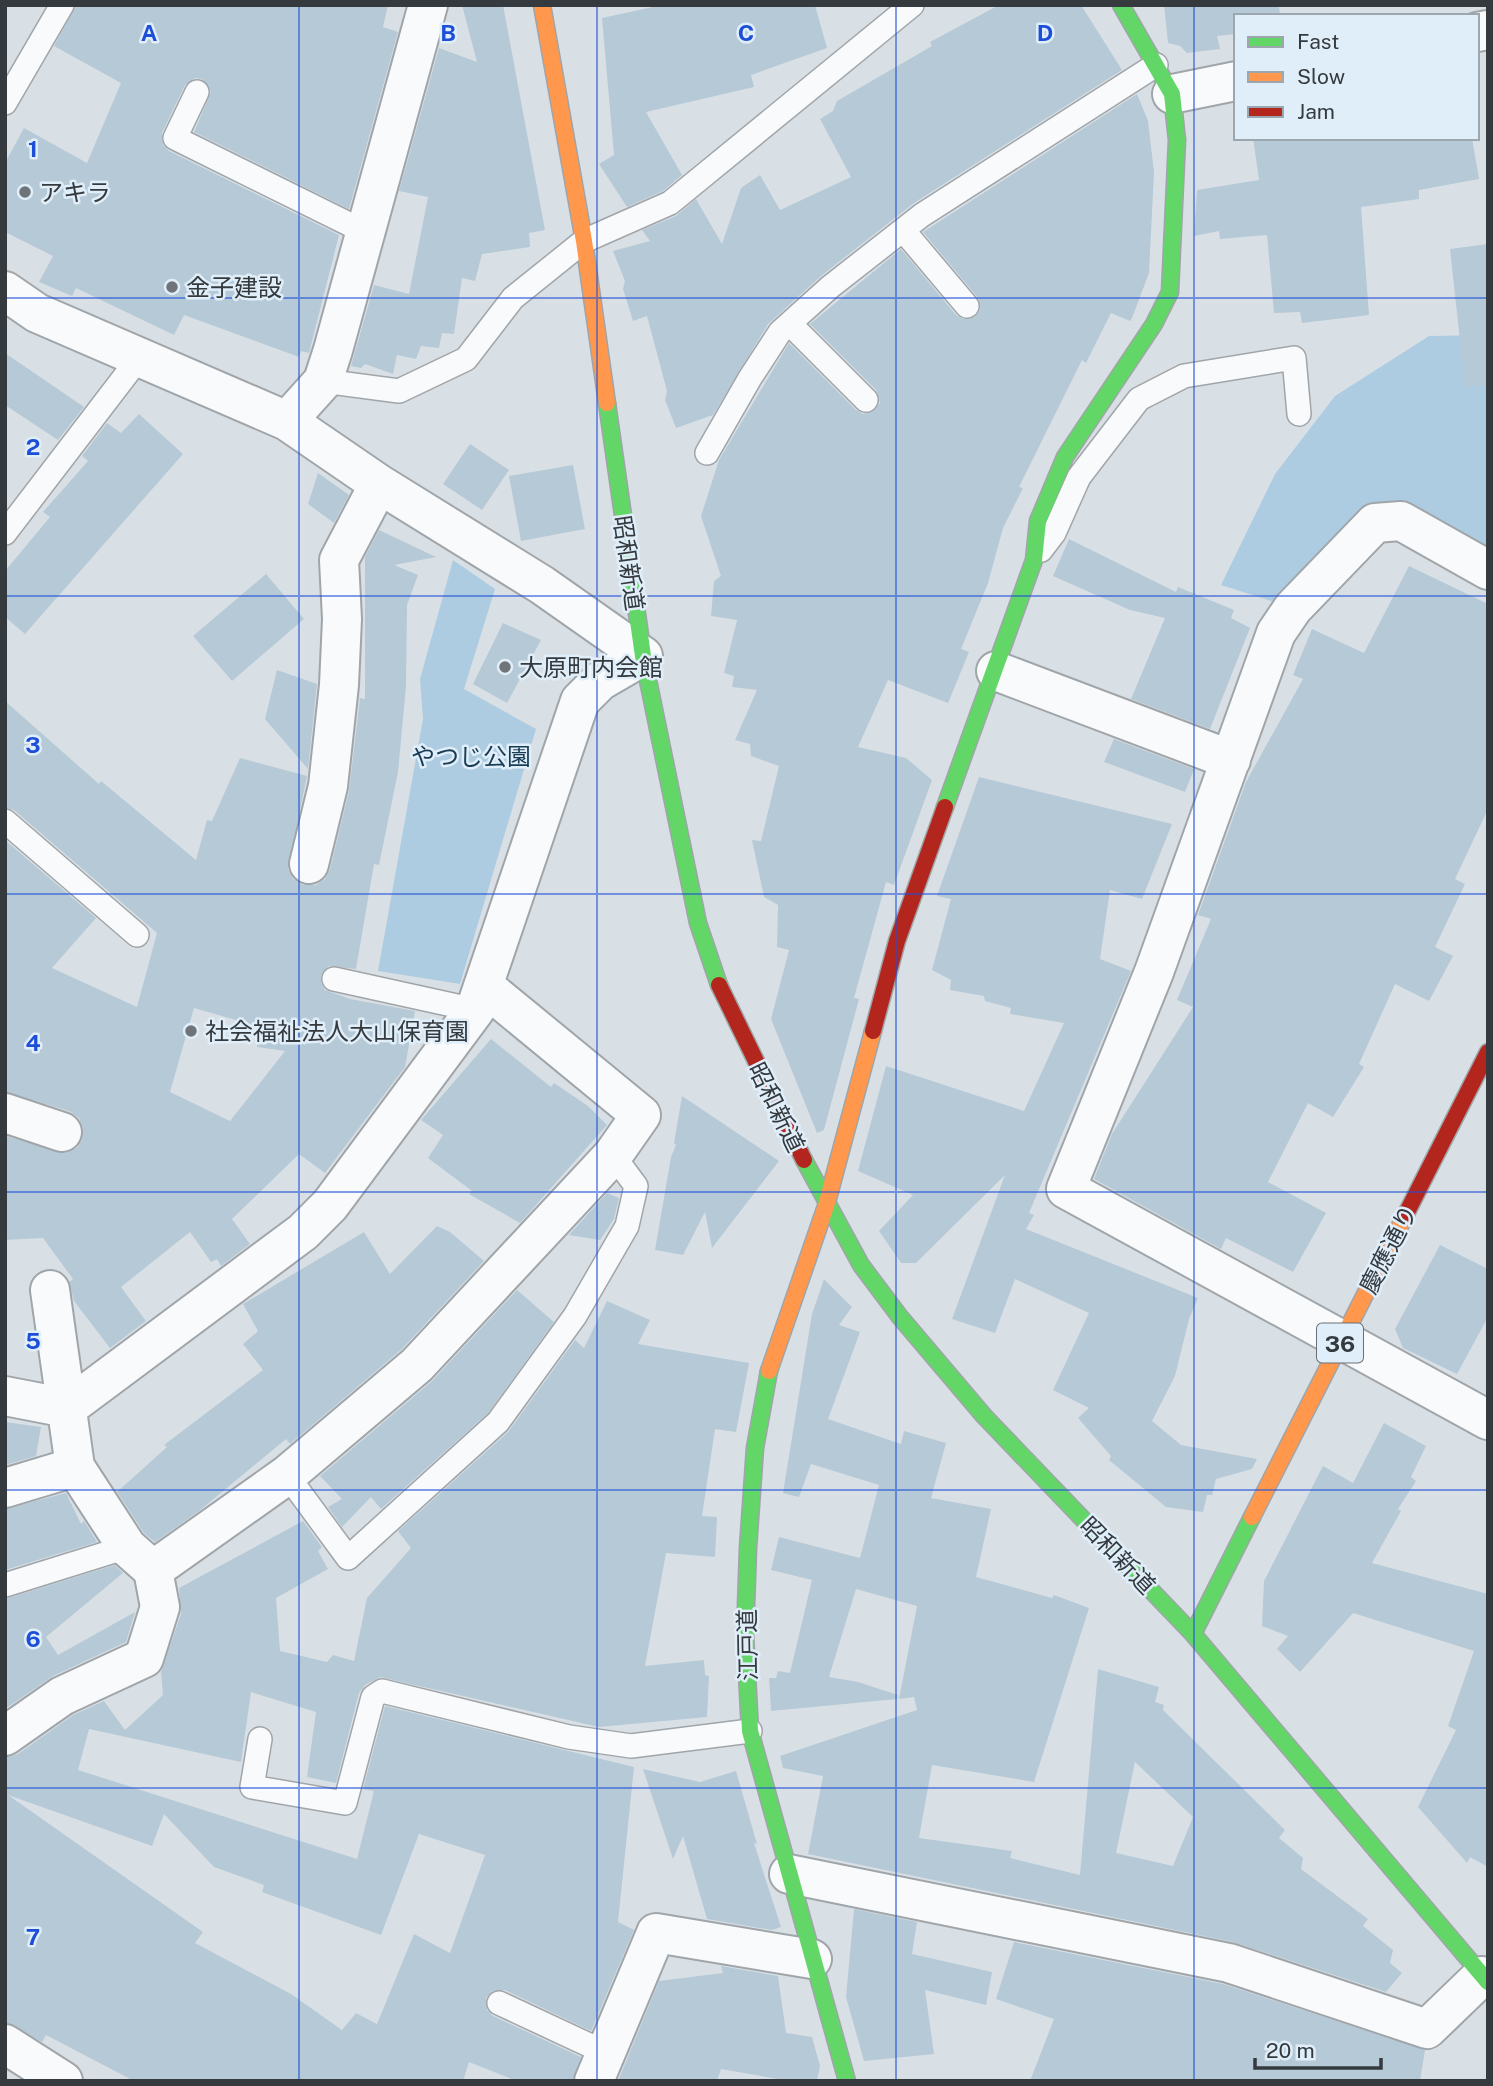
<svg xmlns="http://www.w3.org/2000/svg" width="1493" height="2086" font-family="'Public Sans','Noto Sans JP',sans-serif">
<rect width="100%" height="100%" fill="#d9e0e5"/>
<!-- green -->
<path fill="#aecce1" d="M1488 335V570L1401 521 1293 608 1221 585 1275 474 1335 396 1429 336Z
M453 560 495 589 464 689 536 729 460 984 378 971 423 719 420 679Z"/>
<!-- building -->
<path fill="#b6c9d6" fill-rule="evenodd" d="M76 5H388L383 27 398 32 349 209 194 132 211 92 202 79 195 78 185 85 162 133 163 145 169 151 339 235 309 353 301 351 299 357 184 315 174 335 76 288 72 296 39 282 53 256 5 232V163L24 128 87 163 121 83 54 46Z
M462 5H503L545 230 529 233 530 247 482 254 475 281 462 278 454 334 442 333 439 348 421 346 416 359 397 355 393 374 365 364 361 368 351 366 374 285 409 294 428 197 399 191 439 48 477 62Z
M662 5H815L827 48 751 75 754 87 646 112 682 175 663 191 627 207 599 164 614 155 602 18Z
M999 5H1081L1122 70 914 203 821 276 768 324 713 415 676 428 665 400 667 391 647 316 633 321 623 289 625 281 613 251 650 241 642 230 676 216 696 199 722 244 741 188 760 175 780 210 851 177 820 119 833 111 837 101 932 46 930 42Z
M1164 5H1279L1280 16H1236V34L1217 36 1220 49 1187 53 1180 46 1168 43Z
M1137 94 1148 121 1154 172 1149 273 1132 318 1130 321 1111 313 1086 363 1082 360 1019 487 1023 488 1003 528 988 583 961 649 969 652 948 703 888 680 858 747 906 758 932 780 894 885 886 882 854 998 859 999 824 1130 817 1133 771 1019 789 950 777 947 778 905 764 897 752 840 761 841 779 766 751 756 750 744 735 740 757 690 732 687 734 676 724 673 737 620 711 616 714 581 721 576 701 516 719 460 789 343 856 410 863 414 875 410 880 403 876 390 810 324 901 249 956 315 963 319 975 317 980 310 978 298 923 232Z
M1253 138H1472L1479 179 1419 190V199L1361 207 1369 315 1302 323 1300 312 1274 313 1267 235 1220 239 1219 231 1194 236 1197 190 1259 180Z
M1488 244V385L1465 387 1450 249Z
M5 353 84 407 58 440 5 405Z
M139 414 183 454 25 634 5 617V571L50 517 43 512 88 461 82 456 107 423 121 433Z
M470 444 509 470 482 510 443 484Z
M573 465 585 529 521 541 509 476Z
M318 473 349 495 334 523 308 504Z
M379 530 436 557 394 565 418 575 407 605 406 686 398 772 379 865 374 864 356 969 329 966 321 975V983L325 990 350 999 415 1011 405 1067 325 1173 299 1154 232 1219 250 1244 221 1266 217 1259 211 1262 190 1232 121 1287 146 1321 110 1348 74 1301 69 1282 73 1279 43 1238 5 1240V1136L66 1153 77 1148 82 1140 83 1128 79 1118 69 1111 5 1092V840L96 918 52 968 137 1007 157 933 14 810 5 807V701L99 784 101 781 196 860 207 820 212 821 240 758 307 776 288 869 293 879 303 885H316L325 879 330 869 349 791 360 698 365 699V557ZM194 1008 260 1027 257 1047 285 1051 230 1121 170 1092Z
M1069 539 1176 592 1178 587 1234 610 1231 618 1250 628 1210 729 1131 699 1165 618 1130 610 1053 576Z
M1409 566 1488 604V809L1455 879 1465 884 1435 947 1453 956 1429 1001 1395 984 1359 1064 1364 1067 1333 1117 1308 1103 1268 1182 1326 1213 1293 1272 1226 1238 1221 1249 1094 1179 1112 1134 1193 1007 1177 1000 1211 919 1198 915 1246 782 1303 679 1293 675 1312 629 1364 653Z
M266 574 304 619 232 681 193 636Z
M503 623 541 640 507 703 473 684Z
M277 670 317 684 308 769 265 719Z
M1114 739 1194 769 1185 792 1104 762Z
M979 777 1172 824 1142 899 1110 890 1100 959 1131 971 1029 1213 1034 1215 1026 1229 1198 1298 1189 1319 1175 1376 1152 1421 1181 1445 1257 1459 1252 1469 1216 1479 1212 1495H1207L1203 1512 1166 1507 1109 1460 1111 1456 1078 1418 1089 1408 1053 1390 1089 1313 1015 1279 995 1333 952 1319 1005 1175 916 1263H901L879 1231 913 1195 858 1171 886 1066 1024 1111 1064 1023 1010 1014 1011 1008 985 1001 984 996 950 990 951 980 932 970 951 899 937 896Z
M491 1039 551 1087 554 1083 588 1106 607 1125 520 1223 469 1194 472 1191 428 1158 443 1135 421 1120Z
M682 1096 779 1161 712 1248 705 1212 683 1255 655 1250 671 1157 676 1145 674 1143Z
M607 1193 619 1198 614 1219 600 1240 569 1235Z
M437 1226 450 1232 484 1261 402 1349 290 1444 286 1439 199 1511 155 1542 144 1533 117 1492 167 1447 164 1445 263 1370 243 1344 258 1331 243 1304 364 1232 390 1274Z
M1440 1245 1488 1269V1317L1457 1374 1403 1348 1395 1329Z
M824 1279 852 1307 839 1325 860 1332 828 1419 901 1444 904 1431 946 1443 931 1498 991 1509 976 1577 1052 1598 1054 1595 1089 1608 1034 1782 932 1765 919 1838 1012 1851 1010 1858 1080 1875 1098 1669 1159 1687 1155 1702 1164 1705 1163 1710 1285 1830 1279 1838 1303 1858 1301 1869 1368 1919 1363 1926 1393 1950 1390 1963 1402 1973 1386 1992 1233 1942 808 1854 823 1776 783 1768 780 1756 917 1710 914 1697 899 1699 917 1606 856 1589 829 1677 858 1682 898 1695 897 1699 771 1711 769 1678H776L778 1671 790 1673 812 1580 771 1570 779 1537 860 1558 879 1485 811 1464 799 1497 783 1493 812 1314ZM1135 1762 1193 1817 1173 1866 1116 1853Z
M517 1290 554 1322 488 1413 381 1509 371 1497 342 1527 328 1507 342 1499 320 1476 431 1382Z
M607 1301 650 1320 638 1344 749 1363 736 1432 715 1429 702 1516 717 1517 715 1557 666 1553 645 1666 704 1660 705 1675 709 1676 707 1717 599 1727 380 1677 365 1685 359 1693 336 1783 307 1777 316 1712 251 1692 241 1762 89 1729 78 1770 357 1859 374 1791 363 1789 385 1706 634 1767 618 1922 634 1930 591 2031 505 1990 492 1991 486 1998 487 2010 493 2016 581 2057 573 2081H517L469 2062 463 2081H134L46 2035 42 2042 5 2022V1758L18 1754 73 1715 104 1701 125 1730 163 1695 161 1672 181 1614 179 1588 303 1521 322 1547 318 1551 328 1569 276 1598 280 1651 327 1662 333 1655 354 1661 367 1598 411 1548 398 1531 508 1432 575 1340 584 1348ZM8 1795 152 1846 164 1814 214 1867 264 1885 262 1892 381 1935 419 1834 485 1855 450 1953 414 1934 377 2024 356 2013 342 2030 291 1994 195 1943 203 1932Z
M5 1422 41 1427 36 1456 5 1465Z
M1384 1423 1426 1446 1411 1477 1416 1481 1398 1509 1401 1511 1372 1563 1488 1594V1867L1470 1857 1467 1863 1418 1807 1456 1730 1448 1726 1474 1651 1353 1613 1300 1672 1277 1649 1288 1636 1262 1626 1264 1581 1323 1466 1353 1483Z
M66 1493 81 1524 84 1521 97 1542 5 1570V1509Z
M115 1565 123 1573 46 1637 58 1655 135 1612 126 1642 53 1676 5 1709V1599Z
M643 1769 700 1782 736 1771 757 1844 754 1843 781 1927 772 1930 707 1919 683 1836 673 1859Z
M854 1909 917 1922 912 1954 992 1972 986 2005 925 1990 934 2054 864 2061 846 1997Z
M1014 1942 1223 1984 1425 2050 1420 2081H1030L1054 2019 996 1999Z
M721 1966 778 1976 786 2033 812 2037 820 2066 817 2081H790L721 2069 717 2081H618L659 1981 723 1973Z"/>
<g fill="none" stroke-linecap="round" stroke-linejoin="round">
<!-- lane casing -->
<g stroke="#a0a5a9" stroke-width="26">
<path id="lane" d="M197 92 175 138 367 233
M5 103 62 5
M903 230 967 306
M790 324 866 400
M323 381 399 391 466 359 513 298 584 241 670 203 912 5
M707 453 750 378 780 332 830 287 922 215 1156 65
M5 533 139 358
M1041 550 1054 533 1079 477 1139 399 1184 376 1294 358 1299 414
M5 821 137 935
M334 979 475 1010
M287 1475 348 1558 498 1422 575 1316 627 1226 636 1186 613 1155
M5 1585 127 1547
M260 1739 252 1787 345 1803 373 1697 382 1691 569 1737 631 1746 750 1731
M499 2003 606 2053"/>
</g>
<!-- street casing -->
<g stroke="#a0a5a9" stroke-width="42">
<path id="street" d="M1477 32 1488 30
M1172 94 1236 81
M5 291 37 313 287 421 379 484 542 585 643 656 600 681 580 701 475 1010 330 1205 303 1232 67 1408 5 1396
M287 421 323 381 333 350 428 5
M1488 570 1401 521 1375 523 1293 608 1276 633 1154 972 1066 1189 1488 1420
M996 671 1231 760
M309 864 328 786 339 685 342 619 339 560 379 484
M5 1113 62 1132
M5 1488 75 1467
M153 1570 287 1475 417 1365 613 1155 641 1115 484 986
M5 1736 62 1696 144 1658 160 1607 153 1570 127 1547 75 1467 50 1290
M789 1874 1229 1963 1427 2029 1482 1976
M5 2044 63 2081
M594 2081 656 1933 812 1959"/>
</g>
<!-- fast casing -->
<g stroke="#a0a5a9" stroke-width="19">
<path id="fast" d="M607 403 643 656 698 923 719 985
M945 807 1034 560 1038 521 1065 457 1154 324 1170 292 1177 140 1172 94 1121 5
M804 1160 861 1265 900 1317 984 1416 1193 1634
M769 1371 755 1448 748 1548 745 1635 750 1731 847 2081
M1252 1517 1193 1634 1488 1982"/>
</g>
<!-- slow casing -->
<g stroke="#a0a5a9" stroke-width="19">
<path id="slow" d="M542 5 584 241 607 403
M769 1371 826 1206 873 1031
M1252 1517 1405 1216"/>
</g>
<!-- jam casing -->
<g stroke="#a0a5a9" stroke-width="19">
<path id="jam" d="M719 985 804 1160
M873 1031 897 941 945 807
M1405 1216 1488 1052"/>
</g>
<!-- lane -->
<use href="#lane" stroke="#f9fafb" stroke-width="23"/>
<!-- street -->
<use href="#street" stroke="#f9fafb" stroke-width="38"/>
<!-- fast -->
<use href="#fast" stroke="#63d668" stroke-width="16"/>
<!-- slow -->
<use href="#slow" stroke="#ff974d" stroke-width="16"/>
<!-- jam -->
<use href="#jam" stroke="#b3261e" stroke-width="16"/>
</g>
<!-- grid -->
<path fill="none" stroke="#1d4ed8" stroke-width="2" stroke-opacity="0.55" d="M299 5V2081M597 5V2081M896 5V2081M1194 5V2081M5 298H1488M5 596H1488M5 894H1488M5 1192H1488M5 1490H1488M5 1788H1488"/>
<!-- markers -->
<g fill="#6e7478" stroke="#e0eef9" stroke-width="2.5">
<circle cx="25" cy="192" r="7"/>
<circle cx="172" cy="287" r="7"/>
<circle cx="505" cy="667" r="7"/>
<circle cx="191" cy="1031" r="7"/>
</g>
<g text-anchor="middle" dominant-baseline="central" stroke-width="5" stroke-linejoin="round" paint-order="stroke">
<!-- shield labels -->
<rect fill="#e0eef9" stroke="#687076" stroke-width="2" x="1317" y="1323.5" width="46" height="39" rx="5"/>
<g font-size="23" font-weight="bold" fill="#343a3e">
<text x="1340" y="1343">36</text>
</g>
<!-- poi labels -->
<g font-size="24" fill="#343a3e" stroke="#e0eef9" text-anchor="start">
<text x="39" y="192">アキラ</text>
<text x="186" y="287">金子建設</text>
<text x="519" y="667">大原町内会館</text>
<text x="205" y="1031">社会福祉法人大山保育園</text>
</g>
<!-- street labels -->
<g font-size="24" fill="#343a3e" stroke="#e0eef9">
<text transform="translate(629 563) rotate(82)">昭和新道</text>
<text transform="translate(777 1107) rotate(64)">昭和新道</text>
<text transform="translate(1388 1249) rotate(-63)">慶應通り</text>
<text transform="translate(1118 1555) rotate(46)">昭和新道</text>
<text transform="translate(747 1645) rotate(-91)">江戸道</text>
</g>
<!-- park labels -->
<g font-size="24" fill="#183c53" stroke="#e0eef9">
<text x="471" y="756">やつじ公園</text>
</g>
</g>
<g font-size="23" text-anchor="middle" font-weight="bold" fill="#1d4ed8" stroke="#e0eef9" stroke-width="5" stroke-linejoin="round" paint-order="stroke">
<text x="149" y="41">A</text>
<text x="448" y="41">B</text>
<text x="746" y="41">C</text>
<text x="1045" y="41">D</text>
<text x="33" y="157">1</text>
<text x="33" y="455">2</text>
<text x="33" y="753">3</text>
<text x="33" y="1051">4</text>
<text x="33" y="1349">5</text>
<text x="33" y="1647">6</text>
<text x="33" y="1945">7</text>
</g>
<!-- border -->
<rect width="1493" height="2086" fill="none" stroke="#343a3e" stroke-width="14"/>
<!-- legend -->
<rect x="1234" y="14" width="245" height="126" fill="#e0eef9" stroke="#9ba6ae" stroke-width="2"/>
<rect x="1248" y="37" width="35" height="10" fill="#63d668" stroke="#9ba6ae" stroke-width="2"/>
<text x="1297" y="49" font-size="21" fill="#343a3e">Fast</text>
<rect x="1248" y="72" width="35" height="10" fill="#ff974d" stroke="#9ba6ae" stroke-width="2"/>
<text x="1297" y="84" font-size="21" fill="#343a3e">Slow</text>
<rect x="1248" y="107" width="35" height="10" fill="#b3261e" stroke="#9ba6ae" stroke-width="2"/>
<text x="1297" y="119" font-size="21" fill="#343a3e">Jam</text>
<!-- scale -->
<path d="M1255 2058v10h126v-10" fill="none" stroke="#343a3e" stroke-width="3.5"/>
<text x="1266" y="2058" font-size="21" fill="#343a3e" stroke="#e0eef9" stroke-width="5" paint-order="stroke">20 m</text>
</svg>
